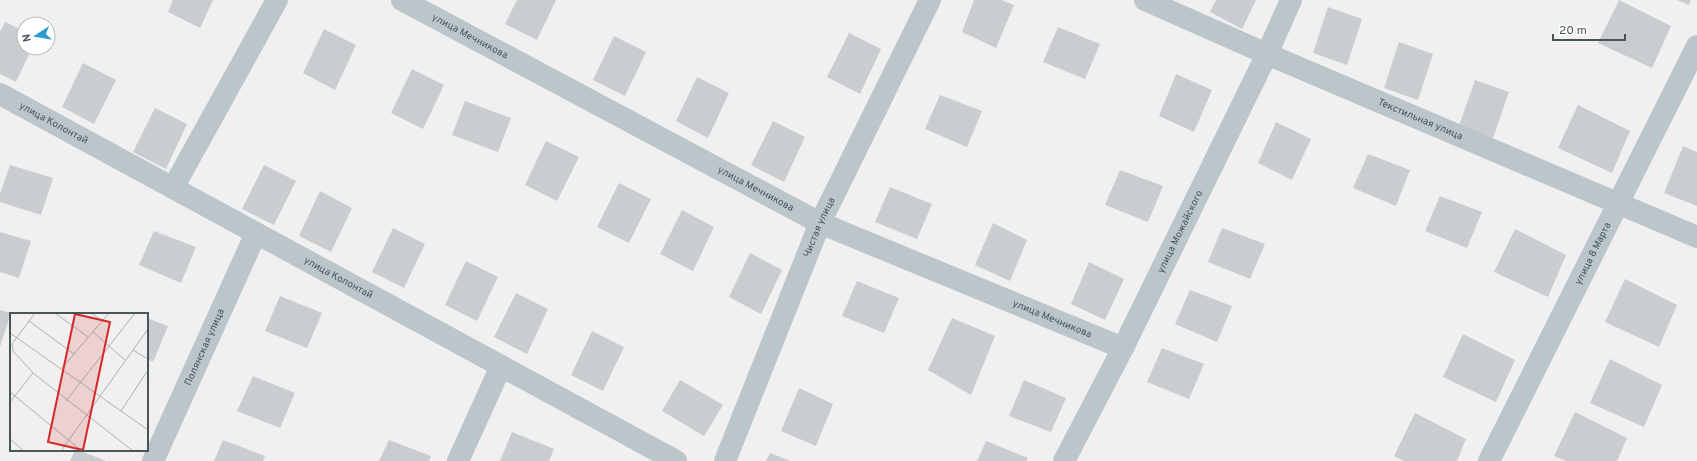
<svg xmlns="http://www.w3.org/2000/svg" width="1697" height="461" font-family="Overpass,sans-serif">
<rect width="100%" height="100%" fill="#f1efef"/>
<!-- building -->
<path fill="#c9cdd0" d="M173 0H213L200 28 168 12Z
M517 0H556L537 40 505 24Z
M974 0H1001L1014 5 996 48 962 32Z
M1216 0H1256L1242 29 1210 12Z
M1619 0 1671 26 1652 68 1598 43Z
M1677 0H1691L1689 5Z
M1328 7 1362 19 1347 65 1313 53Z
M5 22 24 31V48H32L16 82 0 74V32Z
M1058 27 1100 44 1085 79 1043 62Z
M324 29 356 45 335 90 303 73Z
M849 33 881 49 860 94 827 77Z
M614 36 646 52 625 96 593 80Z
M1399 42 1433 54 1418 100 1384 88Z
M83 63 116 80 94 124 62 107Z
M412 69 444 85 423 129 391 113Z
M1176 74 1212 90 1194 132 1159 116Z
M697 77 729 93 708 138 676 121Z
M1475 80 1509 92 1493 138 1459 126Z
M940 95 982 111 967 147 925 129Z
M465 101 511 118 498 152 452 135Z
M1578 105 1630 131 1612 173 1558 148Z
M155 108 187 124 166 169 133 152Z
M773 121 805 137 784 182 751 165Z
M1276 122 1311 139 1292 180 1258 163Z
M546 141 579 157 557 201 525 185Z
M1683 146 1697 152V206L1664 193Z
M1368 154 1410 170 1396 206 1353 188Z
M10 165 53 178 41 215 0 202V194Z
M264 165 296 181 274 225 242 209Z
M1120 170 1163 186 1148 222 1105 205Z
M619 183 651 199 629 243 597 227Z
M890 187 932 204 917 239 875 222Z
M320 191 352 208 331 252 299 236Z
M1440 196 1482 212 1467 248 1425 231Z
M682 210 714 227 693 271 660 254Z
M993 223 1027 240 1010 281 975 265Z
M393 228 425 244 404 288 372 272Z
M1222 228 1265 244 1250 279 1208 262Z
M1515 229 1566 255 1548 297 1494 272Z
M154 231 196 247 181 283 139 265Z
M0 232 31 241 19 278 0 272Z
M750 253 782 270 761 314 729 297Z
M466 261 498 277 477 321 445 305Z
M1089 262 1124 279 1105 320 1071 304Z
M1625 279 1677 305 1659 347 1605 322Z
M857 281 899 298 884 333 842 316Z
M1190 290 1232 306 1217 342 1175 324Z
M516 293 548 309 527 354 494 337Z
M280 296 322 313 307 348 265 331Z
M0 310 11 313 0 347Z
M147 318 168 326 153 362 147 359Z
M952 318 995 336 971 395 928 370Z
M592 331 624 347 603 391 571 375Z
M1463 334 1515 360 1496 402 1443 377Z
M1162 348 1204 364 1189 399 1147 382Z
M1610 359 1662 385 1644 427 1590 403Z
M253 376 295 393 280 428 237 411Z
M680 380 723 405 704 436 662 411Z
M1024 380 1066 398 1051 432 1009 416Z
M799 388 833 404 816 446 781 431Z
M1575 412 1627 438 1617 461H1566L1554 456Z
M1415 413 1466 439 1457 461H1404L1394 456Z
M512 432 554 449 549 461H500Z
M223 440 265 456 263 461H214Z
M389 440 431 456 429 461H379Z
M986 441 1028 458 1027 461H977Z
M75 450H78L106 461H70Z
M770 453 790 461H766Z"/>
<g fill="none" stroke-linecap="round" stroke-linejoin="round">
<!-- street -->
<g stroke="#bbc6ca" stroke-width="22">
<path id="s1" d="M402 0 820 223 1123 348"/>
<path id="s2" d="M1145 0 1267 54 1697 237"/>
<path id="s3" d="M0 94 676 461"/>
<path d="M173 188 277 0"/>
<path id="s4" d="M153 461 256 233"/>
<path d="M458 461 501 366"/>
<path id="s5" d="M725 461 820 223 930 0"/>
<path id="s6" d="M1064 461 1123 348 1267 54 1291 0"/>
<path id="s7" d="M1489 461 1697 46"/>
</g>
</g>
<g text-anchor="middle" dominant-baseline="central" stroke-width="4" stroke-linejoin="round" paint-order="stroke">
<!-- street labels -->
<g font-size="10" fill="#48565a" stroke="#fff">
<text stroke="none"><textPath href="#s1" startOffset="77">улица Мечникова</textPath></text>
<text stroke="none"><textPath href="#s2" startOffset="300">Текстильная улица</textPath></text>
<text stroke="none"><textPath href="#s3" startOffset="61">улица Колонтай</textPath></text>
<text stroke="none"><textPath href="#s1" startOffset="401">улица Мечникова</textPath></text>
<text stroke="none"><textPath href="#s5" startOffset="252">Чистая улица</textPath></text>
<text stroke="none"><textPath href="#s6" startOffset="257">улица Можайского</textPath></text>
<text stroke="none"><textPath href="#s7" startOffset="232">улица 8 Марта</textPath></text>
<text stroke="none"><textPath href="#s3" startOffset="385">улица Колонтай</textPath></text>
<text stroke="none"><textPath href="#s1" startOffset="725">улица Мечникова</textPath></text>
<text stroke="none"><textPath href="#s4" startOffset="125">Полянская улица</textPath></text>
</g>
</g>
<!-- overview -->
<g transform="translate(10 313)">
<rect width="138" height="138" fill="#f1efef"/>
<path fill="none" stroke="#adb2b3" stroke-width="1" d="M25 0 2 31 3 38 23 60 123 138M45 0 78 24M81 0 93 8M19 8 64 41M83 19 115 47M0 20 138 117M123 37 138 46M52 55 99 0M0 79 72 138M56 88 125 0M0 89 23 60M111 98 138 57M0 126 14 138M51 138 138 16"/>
<path fill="#d62828" fill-opacity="0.15" stroke="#d62828" stroke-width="2" d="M65 1 100 9 73 137 38 129Z"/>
<rect width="138" height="138" fill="none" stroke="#48565a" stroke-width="2"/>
</g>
<!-- north arrow -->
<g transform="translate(36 36) rotate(258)"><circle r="19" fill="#ffffff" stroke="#b6bbbd"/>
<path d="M0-3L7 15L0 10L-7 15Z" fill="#2a9bcf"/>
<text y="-6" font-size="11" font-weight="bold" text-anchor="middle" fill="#48565a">N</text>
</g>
<!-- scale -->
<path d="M1553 34v6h72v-6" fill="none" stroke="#48565a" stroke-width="2"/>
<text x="1559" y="34" font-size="12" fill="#48565a" stroke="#ffffff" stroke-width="3" paint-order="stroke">20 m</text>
</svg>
